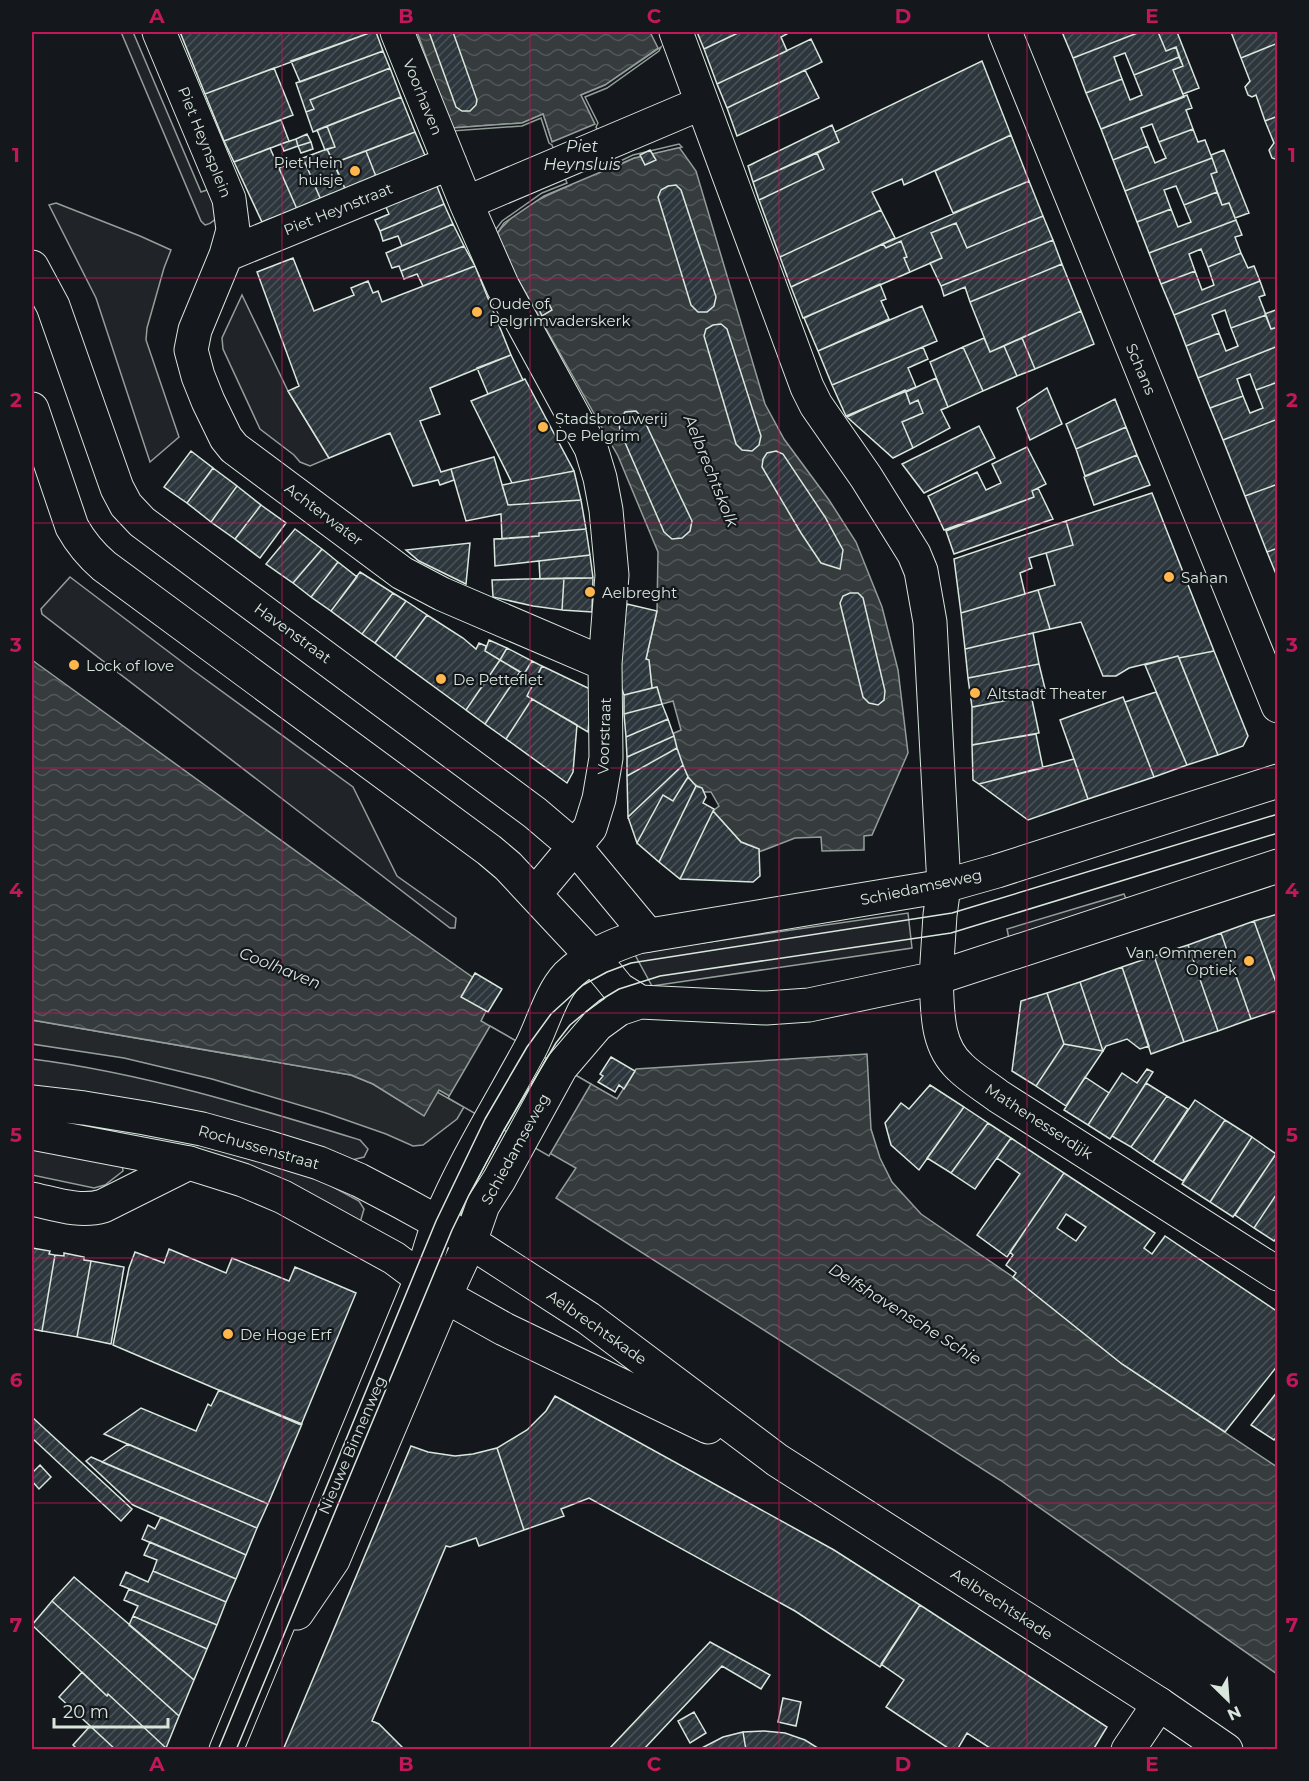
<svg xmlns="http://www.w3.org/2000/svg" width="1309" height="1781" font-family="Montserrat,sans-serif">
<defs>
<pattern id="water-waves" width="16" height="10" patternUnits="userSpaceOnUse" patternTransform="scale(1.5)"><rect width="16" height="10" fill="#363b3e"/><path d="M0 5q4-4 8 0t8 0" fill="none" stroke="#525759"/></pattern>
<pattern id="building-hatch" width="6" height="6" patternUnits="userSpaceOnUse" patternTransform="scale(1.5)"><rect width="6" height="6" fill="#2c363c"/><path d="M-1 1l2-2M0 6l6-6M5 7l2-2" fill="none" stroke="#4a5358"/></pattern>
</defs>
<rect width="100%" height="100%" fill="#14181c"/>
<!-- grass -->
<path fill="#202428" stroke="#939e99" stroke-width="1.5" d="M121 32H133L201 192 210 189C215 203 225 220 205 225L201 221Z
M56 203 140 236 171 250 164 268 147 328 146 340 179 437 150 462 96 298 49 205Z
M242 295 288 391 329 458 310 466 300 462 294 455 260 429 223 349 222 338Z
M70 577 194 671 353 787 397 876 456 918 455 928H450L42 614 41 609Z
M1124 894 1127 901 1009 939 1007 929Z
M908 913 912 948 652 986 634 953Z
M32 1059C143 1073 253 1107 360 1140L368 1149 364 1157 352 1160 32 1089Z
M88 1120 141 1129 313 1176 359 1201 364 1209 359 1226 32 1121Z
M32 1148 122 1165 123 1171 105 1185 94 1188 32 1175Z"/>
<!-- parking -->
<path fill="#24282b" stroke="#939e99" stroke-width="1.5" d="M32 1020 351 1075 373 1084 424 1115 437 1092 464 1107 457 1119 423 1145 413 1146 386 1134 326 1113 212 1079 124 1058 32 1044Z"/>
<!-- water -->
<path fill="url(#water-waves)" stroke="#939e99" stroke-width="1.5" d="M417 32H650L658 48 605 85 581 95 595 124 611 169 634 158 679 147 696 171 765 404 784 439 829 500 856 542 882 607 898 670 908 753 872 835 864 836V850L822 851 821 837 795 838 759 852V849L741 842 713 811 719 806 711 792H704L702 788C683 782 678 751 672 734L681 730 673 701 662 704 657 688H652L649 660 646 659 657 611 658 552 618 456 502 251 496 235C513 210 544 196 571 185L554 141 552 142 543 114 522 123 452 128Z
M32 660 387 917 495 993 481 1021 617 1099 636 1069 867 1054 871 1129 880 1158 892 1182 921 1214 1013 1277 1122 1364 1277 1467V1674L1000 1480 556 1198 576 1168 439 1090 424 1116 373 1084 351 1075 32 1020Z"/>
<!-- pier -->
<path fill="#14181c" stroke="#939e99" stroke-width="1.5" d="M661 47 659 51 607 88 585 97 598 123 596 127 612 165 633 155 679 144 682 147 634 158 544 196 504 223 496 235 493 233 502 221 542 193 567 183 552 145 549 143 541 118 522 126 452 131V128L522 123 543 114 552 142 595 124 581 95 605 85Z
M490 1026 591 1084 549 1156 448 1098Z"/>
<!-- building -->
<path fill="url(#building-hatch)" stroke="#d8e6dc" stroke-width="1.5" fill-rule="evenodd" d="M180 32H372L205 94Z
M372 32H376L383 51 300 82 291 61Z
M429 32H453L477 100 476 105 470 111H462L456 107Z
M697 32H740L704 49Z
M740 32H786L787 34 781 37 787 51 717 84 704 49Z
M1062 32H1140L1073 58Z
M1140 32H1158L1166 51 1176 47 1179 57 1134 75 1125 53 1114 57 1122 79 1086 93 1073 58Z
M1158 32H1177L1199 88 1183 94 1173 70 1183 66 1176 47 1166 51Z
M1223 32H1276L1278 43 1241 58 1231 32Z
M811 39 822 62 727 108 717 84Z
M1278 43V116L1265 121 1256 95 1252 97 1248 95 1245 87 1250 81 1241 58Z
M383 51 390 68 310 100 314 109 306 112 296 83Z
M1179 57 1183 66 1173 70 1184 97 1101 129 1086 93 1122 79 1130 100 1142 95 1134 75Z
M982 61 1011 135 904 185 902 179 872 192 881 210 780 257 759 200 824 169 817 153 839 142 835 132Z
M274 68 293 115 224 141 205 94Z
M390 68 401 97 313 132 306 112 314 109 310 100Z
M805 70 819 98 737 136 727 108Z
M1187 95 1192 108 1186 110 1193 129 1159 142 1152 124 1141 128 1148 146 1113 160 1101 129Z
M401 97 415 132 334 163 327 149 335 147 327 126Z
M1278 116V160L1272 158 1269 150 1274 143 1265 121Z
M281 120 289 141 234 162 224 141Z
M832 125 839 142 753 182 748 166Z
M327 126 335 147 325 150 317 130Z
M1193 129 1198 142 1205 140 1212 158 1125 191 1113 160 1148 146 1155 163 1166 158 1159 142Z
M415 132 427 160 377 179 366 151Z
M307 134 311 142 298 146 296 139Z
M1011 135 1029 181 953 213 935 171Z
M296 139 298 146 284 151 281 144Z
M311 142 313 149 301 153 298 146Z
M270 148 297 209 262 222 234 162Z
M327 149 346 191 321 200 303 158Z
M650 150 656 160 645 165 640 155Z
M1224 150 1249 213 1235 218 1229 203 1222 205 1211 174 1217 172 1211 155Z
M366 151 377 179 346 191 334 163Z
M817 153 824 169 759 200 753 182Z
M303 158 321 200 297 209 279 168Z
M1212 158 1217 172 1211 174 1217 192 1184 205 1176 186 1164 190 1171 209 1137 222 1125 191Z
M1029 181 1043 216 967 248 956 223 931 233 942 258 910 272 904 258 907 257 901 241 886 248 883 244Z
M436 184 444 204 380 231 375 220 389 214 385 205Z
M676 185 681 190 716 297 714 306 707 312H698L691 305 658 197 661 190 668 186Z
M1217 192 1222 205 1229 203 1236 220 1149 253 1137 222 1171 209 1178 227 1191 222 1184 205Z
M444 204 453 224 402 246 398 236 383 241 380 231Z
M881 210 895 238 791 287 780 257Z
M1043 216 1053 240 941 286 930 263 942 258 931 233 956 223 967 248Z
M1236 220 1242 235 1235 237 1241 253 1208 267 1201 249 1189 254 1195 271 1161 284 1149 253Z
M453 224 464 246 401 271 399 266 392 268 386 253Z
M1053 240 1062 264 970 302 965 287 944 296 941 286Z
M901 241 907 257 904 258 910 272 803 318 791 287 883 244 886 248Z
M464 246 475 266 423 286 417 274 404 279 401 271Z
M1241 253 1248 268 1254 266 1260 281 1174 315 1161 284 1195 271 1202 290 1214 285 1208 267Z
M293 258 314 311 354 295 351 288 368 281 373 293 378 291 382 302 475 266 511 355 430 388 440 414 420 421 441 472 451 469 454 480 440 485 438 480 413 486 390 433 329 458 288 391 299 386 257 272Z
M1062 264 1081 311 990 352 970 302Z
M1260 281 1265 295 1259 297 1266 315 1231 328 1225 310 1212 315 1219 333 1186 346 1174 315Z
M880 284 886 299 881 301 889 319 818 351 804 318Z
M547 300 552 310 542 316 537 305Z
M922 306 937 341 832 385 818 351Z
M1278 309V327L1271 329 1265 314Z
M1081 311 1094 344 1035 369 1022 338Z
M1266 315 1271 329 1278 327V346L1198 378 1186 346 1219 333 1226 351 1238 346 1231 328Z
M721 324 727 329 761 436 759 445 752 451 742 450 736 444 704 336 706 329 713 325Z
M984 338 990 352 1004 346 1017 376 983 391 963 347Z
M1022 338 1035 369 1017 376 1004 346Z
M1278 346V382L1256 390 1250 374 1237 379 1243 396 1210 408 1198 378Z
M923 347 928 359 908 368 916 387 846 416 832 385Z
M963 347 983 391 948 407 930 362Z
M511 355 523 380 488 394 477 368Z
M936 378 948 407 941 410 950 428 913 448 902 422 923 413 918 400 910 404 906 392Z
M525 379 574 471 512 483 471 401Z
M1278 382V419L1223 440 1210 408 1243 396 1250 413 1263 408 1256 390Z
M1047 388 1062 424 1030 440 1017 408Z
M905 390 910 404 918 400 923 413 902 422 913 448 893 458 847 417Z
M1115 399 1126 427 1076 449 1066 424Z
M636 411 644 420 692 521 690 531 682 538 672 539 664 532 620 431 619 422 625 412Z
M1278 419V484L1245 496 1223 440Z
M979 426 995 458 924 493 902 464Z
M1126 427 1137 455 1085 476 1076 449Z
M1027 447 1046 484 1032 491 1034 497 944 530 928 496 977 472 986 490 1001 483 992 464Z
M191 451 213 468 187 503 164 487Z
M776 451 783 454 825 517 843 550 840 569 821 563 801 533 762 467 763 459 767 453Z
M1137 455 1150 485 1094 505 1084 477Z
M494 457 508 505 581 500 586 529 539 533V536L502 539 501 514 466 521 451 469Z
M213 468 237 486 211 522 187 503Z
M574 471 581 500 508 505 502 485Z
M1278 484V548L1267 552 1245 496Z
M237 486 261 505 235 539 211 522Z
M1038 488 1053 519 954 554 946 531 1034 497 1032 491Z
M1152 493 1214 651 1179 658 1178 656 1129 668 1116 676H1103L1081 622 1050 629 1038 590 1055 585 1046 553 1073 545 1066 521Z
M261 505 286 523 260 558 235 539Z
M1066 521 1073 545 1029 558 1032 568 1020 573 1025 594 961 613 954 559Z
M295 529 322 549 293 583 266 564Z
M586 529 590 555 495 566 494 539 539 536V533Z
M470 543 466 584 419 561 406 550Z
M1278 548V579L1267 552Z
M322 549 338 562 311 597 293 583Z
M590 555 593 578 540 579 539 561Z
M338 562 357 577 331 611 311 597Z
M360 572 393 593 362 634 331 611Z
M564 578H593L592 612 562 610Z
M564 578 562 610 533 606 493 597 492 580Z
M1038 590 1050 629 965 649 961 613Z
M393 593 406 601 375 643 362 634Z
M850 593H858L863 598 885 691 884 700 878 705 869 703 863 697 840 603 843 596Z
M406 601 427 615 395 658 375 643Z
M627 604 657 611 646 659 649 660 652 688 624 695 620 684 616 658Z
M427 615 463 638 476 649 479 643 486 646 485 651 500 660 466 710 395 658Z
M1033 633 1039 664 968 678 965 649Z
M489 640 507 648 500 660 485 651Z
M507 648 532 661 524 674 500 660Z
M1214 651 1248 736 1243 746 1218 755 1179 658Z
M1178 656 1218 755 1187 765 1145 665Z
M500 660 520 672 485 724 466 710Z
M532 661 542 666 535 681 524 674Z
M1039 664 1046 693 972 707 968 678Z
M542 666 592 690 588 732 527 696Z
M520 672 535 681 527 696 532 699 506 739 485 724Z
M657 687 662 704 624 714V695Z
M1156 692 1187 765 1154 777 1125 702Z
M1031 695 1039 733 972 745V707Z
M1123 697 1154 777 1088 799 1060 720Z
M532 699 577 725 573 772 567 783 506 739Z
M662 704 668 719 626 737 624 714Z
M668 719 674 736 627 757 626 737Z
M1036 734 1043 768 979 784 973 780 972 745Z
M674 736 677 748 627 776V757Z
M677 748 683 765 628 817 627 776Z
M1074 759 1088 799 1028 820 979 784Z
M683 765 688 777 673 801 663 795 637 843 628 817Z
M688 777 696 786 659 862 637 843 663 795 673 801Z
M696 786 702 788 706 797 703 803 714 809 680 879 659 862Z
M713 811 741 842 759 849 760 876 753 882 680 879Z
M1278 914V988L1254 921Z
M1254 921 1278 988V1010L1251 1019 1221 933Z
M1221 933 1251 1019 1218 1031 1188 945Z
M1188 945 1218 1031 1184 1042 1154 956Z
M1154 956 1184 1042 1151 1054 1122 967Z
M1122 967 1149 1046 1140 1049 1127 1039 1106 1046 1103 1051 1080 982Z
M475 973 502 989 488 1012 461 997Z
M1080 982 1103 1051 1064 1044 1047 993Z
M1047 993 1064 1044 1036 1086 1012 1071 1021 1001Z
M1064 1044 1103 1051 1066 1106 1036 1086Z
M611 1057 635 1071 624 1089 619 1085 615 1092 598 1082 603 1076 600 1074Z
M1147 1069 1153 1072 1110 1139 1088 1125 1122 1073 1137 1083Z
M1085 1077 1109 1093 1088 1125 1064 1110Z
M1146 1083 1167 1096 1131 1147 1112 1136Z
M930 1085 964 1107 919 1170 891 1145 885 1123 901 1103 909 1109Z
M1167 1096 1188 1109 1153 1162 1131 1147Z
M1195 1100 1225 1120 1183 1181 1153 1162Z
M964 1107 988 1123 951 1173 927 1158Z
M1225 1120 1252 1137 1210 1202 1182 1184Z
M988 1123 1011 1138 975 1189 951 1173Z
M1252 1137 1276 1154 1233 1217 1210 1202Z
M1011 1138 1064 1173 1007 1257 977 1235 1020 1174 997 1158Z
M1276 1154 1278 1192 1254 1228 1235 1215Z
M1064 1173 1155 1233 1144 1248 1152 1254 1165 1236 1278 1312V1365L1225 1432 1122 1364 1013 1277 1016 1273 1006 1265 1013 1255 1010 1252ZM1066 1214 1086 1227 1076 1241 1057 1228Z
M1278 1192V1236L1274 1241 1254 1228Z
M32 1248 50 1251 49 1254 55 1255 42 1331 32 1329Z
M169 1249 226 1273 232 1258 289 1281 295 1267 356 1293 301 1425 113 1345 129 1268 135 1252 164 1263Z
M64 1253 84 1257V1260L91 1261 77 1337 42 1331 55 1255 64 1256Z
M91 1261 124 1267 111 1344 77 1337Z
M219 1390 302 1424 268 1504 104 1434 141 1408 196 1431 208 1404 211 1406Z
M1278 1391V1435L1274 1440 1251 1425Z
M555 1396 834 1550 920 1605 880 1667 795 1611 589 1498 561 1509 564 1516 524 1530 497 1448 527 1430 546 1411Z
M32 1417 132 1509 121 1521 32 1438Z
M128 1444 268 1504 257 1528 102 1462Z
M411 1446 428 1452 455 1456 473 1454 497 1448 524 1530 479 1546 476 1538 450 1547 446 1546 372 1721 379 1724 405 1750H283Z
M91 1457 257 1528 246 1555 133 1505 86 1461Z
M40 1465 51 1477 39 1489 32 1481V1473Z
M161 1517 246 1555 236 1579 142 1539 148 1525 155 1529Z
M150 1542 236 1579 226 1602 153 1571 157 1560 144 1555Z
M153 1571 226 1602 217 1625 120 1585 126 1572 148 1582Z
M74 1577 194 1680 179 1716 52 1601Z
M129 1589 217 1625 207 1649 133 1616 138 1606 124 1600Z
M52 1601 179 1716 166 1748 108 1694 107 1696 32 1625Z
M920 1605 1107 1727 1093 1750H993L967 1733 957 1750H951L886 1707 904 1680 881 1664Z
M133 1616 207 1649 194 1680 129 1625Z
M710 1642 770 1675 761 1689 722 1666 643 1750H608Z
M82 1672 107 1696 108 1694 166 1748V1750H116L59 1697Z
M783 1698 801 1702 796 1726 778 1722Z
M694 1712 706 1733 690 1743 678 1721Z
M90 1726 116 1750H78L73 1745Z
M764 1731 785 1733 805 1740 821 1750H746L743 1732Z
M743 1732 746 1750H698L723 1737Z"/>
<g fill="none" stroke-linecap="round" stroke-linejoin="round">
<!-- street casing -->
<g stroke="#d8e6dc" stroke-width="35">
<path id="street" d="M159 32 229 199 233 230 226 255 195 330 191 350 198 376 208 401 226 438 234 448 402 573 442 594 605 664
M397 32 466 203 503 287 591 448 600 478 606 510 612 575 605 664 606 758 599 799 590 828 535 894
M676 32 807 387 816 405 866 477 914 554 921 571 930 622 944 886
M1005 32C1095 257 1189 481 1278 706
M466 203 702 103
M226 255 450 163
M32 267 53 306 117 488 126 505 142 522 535 813 575 847 648 935
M32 409 72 527C81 543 90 554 104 566L489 850 508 866 592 956
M936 978C938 1009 935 1044 960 1067 971 1078 985 1086 998 1096L1278 1274
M32 1199C55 1204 80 1213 103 1206L189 1163
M297 1613 333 1560 445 1296
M226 1750 421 1279
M1128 1750 1159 1704"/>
</g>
<!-- secondary casing -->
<g stroke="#d8e6dc" stroke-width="35">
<path id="secondary" d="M592 956 619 989 640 1002
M936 978 940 915 944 886
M32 1102 84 1108 145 1118 202 1129 267 1147 319 1163 359 1180 401 1202 452 1230 588 1318 777 1460 1159 1704 1226 1750
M32 1133 189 1163 243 1180 283 1197 394 1258 445 1296 504 1329 708 1427
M421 1279C427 1260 432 1240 439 1222 464 1162 499 1106 530 1049 542 1027 550 994 567 976 588 956 611 946 638 937L944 886 997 871 1278 781
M445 1296 470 1242 483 1205 499 1180 561 1067 597 1025 619 1009 640 1002 766 1008 809 1005 936 978 1278 866"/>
</g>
<!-- street -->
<use href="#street" stroke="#14181c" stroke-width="33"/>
<!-- secondary -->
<use href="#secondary" stroke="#14181c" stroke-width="33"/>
<!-- tram -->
<path stroke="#d8e6dc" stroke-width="1.5" d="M218 1750 436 1221 485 1119 527 1047 551 1014 583 985 607 972 631 963 952 913 1278 814
M236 1750 452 1230 469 1195 504 1130 556 1043 570 1025 599 1001 619 989 660 976 951 933 1278 833"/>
</g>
<!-- grid -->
<path fill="none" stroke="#c2185b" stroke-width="1.5" stroke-opacity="0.55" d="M282 32V1750M530 32V1750M779 32V1750M1027 32V1750M32 278H1278M32 523H1278M32 768H1278M32 1013H1278M32 1258H1278M32 1503H1278"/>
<!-- markers -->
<g fill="#ffb74d" stroke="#14181c" stroke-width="2">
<circle cx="355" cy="171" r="6"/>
<circle cx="477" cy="312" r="6"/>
<circle cx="543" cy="427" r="6"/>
<circle cx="1169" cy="577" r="6"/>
<circle cx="590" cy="592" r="6"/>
<circle cx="74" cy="665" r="6"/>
<circle cx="441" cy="679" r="6"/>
<circle cx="975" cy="693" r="6"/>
<circle cx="1249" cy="961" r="6"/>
<circle cx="228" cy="1334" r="6"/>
</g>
<g text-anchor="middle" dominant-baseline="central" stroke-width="4.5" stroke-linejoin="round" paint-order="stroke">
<!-- street labels -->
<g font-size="15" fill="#d8e6dc" stroke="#14181c">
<text transform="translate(423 97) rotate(68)">Voorhaven</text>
<text transform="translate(205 142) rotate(68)">Piet Heynsplein</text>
<text transform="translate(338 209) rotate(-22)">Piet Heynstraat</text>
<text transform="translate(1141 369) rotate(67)">Schans</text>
<text transform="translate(324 514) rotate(37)">Achterwater</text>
<text transform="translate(293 633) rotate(36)">Havenstraat</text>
<text transform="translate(604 736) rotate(-88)">Voorstraat</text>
<text transform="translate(921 887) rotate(-12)">Schiedamseweg</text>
<text transform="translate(1039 1121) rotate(33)">Mathenesserdijk</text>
<text transform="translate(259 1147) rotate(16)">Rochussenstraat</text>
<text transform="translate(515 1149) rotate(-61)">Schiedamseweg</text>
<text transform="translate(597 1327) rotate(35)">Aelbrechtskade</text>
<text transform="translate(352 1445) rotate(-67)">Nieuwe Binnenweg</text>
<text transform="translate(1002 1604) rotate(33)">Aelbrechtskade</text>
</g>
<!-- poi labels -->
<g font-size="15" fill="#d8e6dc" stroke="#14181c" text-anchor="start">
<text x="343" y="162" text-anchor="end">Piet Hein<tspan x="343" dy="17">huisje</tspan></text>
<text x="489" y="303">Oude of<tspan x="489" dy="17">Pelgrimvaderskerk</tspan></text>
<text x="555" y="418">Stadsbrouwerij<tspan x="555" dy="17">De Pelgrim</tspan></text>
<text x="1181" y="577">Sahan</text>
<text x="602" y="592">Aelbreght</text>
<text x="86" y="665">Lock of love</text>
<text x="453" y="679">De Petteflet</text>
<text x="987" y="693">Altstadt Theater</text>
<text x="1237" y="952" text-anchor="end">Van Ommeren<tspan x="1237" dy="17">Optiek</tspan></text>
<text x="240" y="1334">De Hoge Erf</text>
</g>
<!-- water labels -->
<g font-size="16" font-style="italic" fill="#d8e6dc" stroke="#14181c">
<text x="582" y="146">Piet<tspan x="582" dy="18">Heynsluis</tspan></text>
<text transform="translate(711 471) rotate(68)">Aelbrechtskolk</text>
<text transform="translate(280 968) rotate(22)">Coolhaven</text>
<text transform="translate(905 1314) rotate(32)">Delfshavensche Schie</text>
</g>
</g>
<!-- border -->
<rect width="1309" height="1781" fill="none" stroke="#14181c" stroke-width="66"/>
<!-- north arrow -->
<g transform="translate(1228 1700) rotate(155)" stroke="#14181c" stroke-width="4.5" paint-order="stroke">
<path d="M0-4.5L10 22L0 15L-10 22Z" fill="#d8e6dc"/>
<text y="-9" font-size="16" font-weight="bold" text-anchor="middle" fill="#d8e6dc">N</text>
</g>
<!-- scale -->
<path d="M54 1718v9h114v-9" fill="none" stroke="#d8e6dc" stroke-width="3"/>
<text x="63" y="1718" font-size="18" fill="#d8e6dc" stroke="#14181c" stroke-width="4.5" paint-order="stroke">20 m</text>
<rect x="33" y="33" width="1243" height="1715" fill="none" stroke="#c2185b" stroke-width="2"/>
<g font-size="20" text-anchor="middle" font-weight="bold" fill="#c2185b">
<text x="157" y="23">A</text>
<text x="406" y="23">B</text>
<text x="654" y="23">C</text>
<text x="903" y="23">D</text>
<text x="1152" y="23">E</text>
<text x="16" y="162">1</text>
<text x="1292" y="162">1</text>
<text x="16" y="407">2</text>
<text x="1292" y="407">2</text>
<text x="16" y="652">3</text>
<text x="1292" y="652">3</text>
<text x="16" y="897">4</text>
<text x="1292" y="897">4</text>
<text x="16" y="1142">5</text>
<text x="1292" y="1142">5</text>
<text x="16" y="1387">6</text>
<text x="1292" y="1387">6</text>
<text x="16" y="1632">7</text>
<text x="1292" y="1632">7</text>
<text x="157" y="1771">A</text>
<text x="406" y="1771">B</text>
<text x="654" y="1771">C</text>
<text x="903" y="1771">D</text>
<text x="1152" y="1771">E</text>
</g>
</svg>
